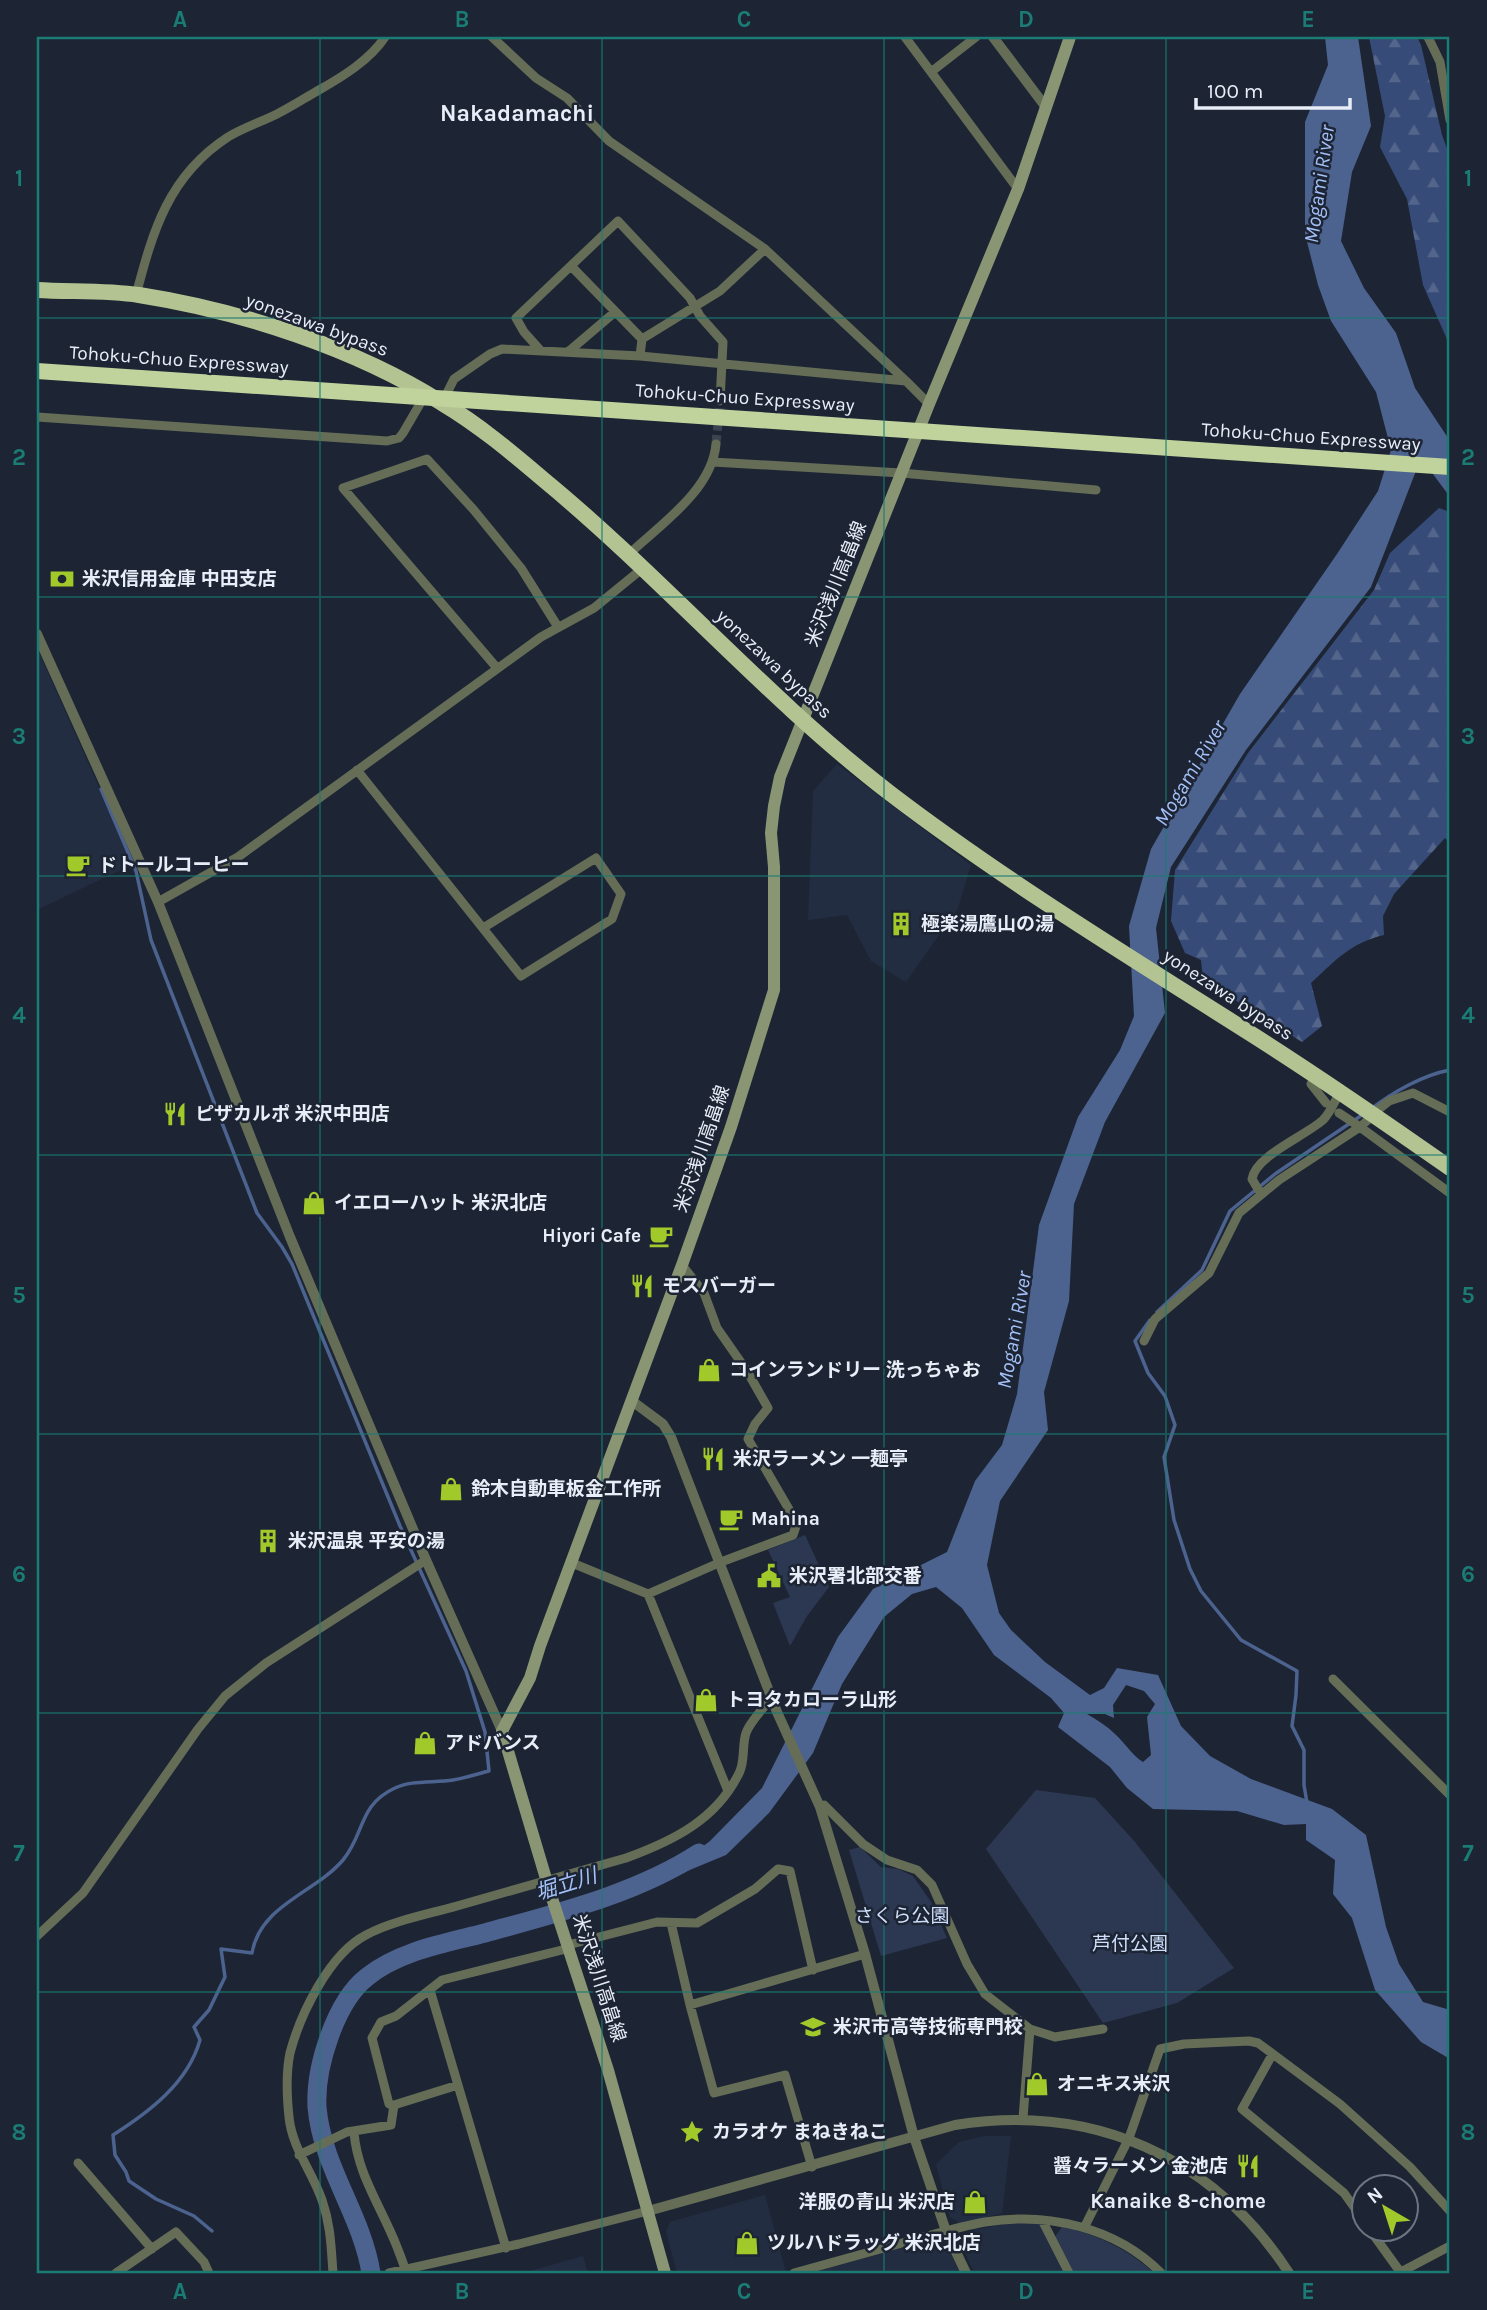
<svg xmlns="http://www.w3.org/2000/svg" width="1487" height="2310" font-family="Karla,'Noto Sans JP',sans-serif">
<defs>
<pattern id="forest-firs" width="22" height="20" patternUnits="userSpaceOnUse" patternTransform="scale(1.75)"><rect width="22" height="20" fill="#364b77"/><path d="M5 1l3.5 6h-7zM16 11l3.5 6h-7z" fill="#53658b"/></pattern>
</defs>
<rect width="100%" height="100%" fill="#1d2534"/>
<!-- built -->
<path fill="#232d42" d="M37 648 133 864 37 910Z
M837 764 971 865 958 908 906 982 871 961 847 915 808 920 813 791Z
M984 2136H1011L1002 2213 961 2224 950 2217 936 2164 959 2142Z
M765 2195 786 2272 677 2273 666 2231 670 2222Z
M1009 2223 1042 2224 1066 2273H974L961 2244 969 2231Z
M937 2238 945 2243 960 2273H812Z
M583 2256 588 2273H523Z"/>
<!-- green -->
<path fill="#2c3852" d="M805 1535 829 1587 807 1616 790 1646 773 1603 790 1597 768 1550Z
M1036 1790 1095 1798 1135 1842 1234 1968 1177 2003 1103 2023 986 1849Z
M860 1847 881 1867 898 1869 913 1876 931 1902 947 1938 881 1956 849 1850Z
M1062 2227C1096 2234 1128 2249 1154 2273H1073L1054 2238Z"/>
<!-- forest -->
<path fill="url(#forest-firs)" d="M1369 37H1417L1421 45 1442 135 1450 157V346L1423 285 1407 199 1380 147 1385 116Z
M1439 508 1447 511 1450 524V843L1445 838 1394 894 1383 916 1384 935C1350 943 1336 960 1311 983L1322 1026 1302 1042 1203 980 1201 960 1185 953 1171 921 1175 870 1248 753 1374 590 1390 553Z"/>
<!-- water -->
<path fill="#4c628f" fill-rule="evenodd" d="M1325 37H1358L1371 126 1352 172 1341 241 1364 288 1396 333 1415 388 1450 441V497L1421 458 1371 587 1246 750 1171 867 1156 928 1165 1013 1105 1122 1074 1204 1069 1301 1044 1392 1048 1430 1000 1501 987 1565 999 1613 1011 1630 1045 1662 1090 1695 1104 1688 1117 1668 1158 1675 1181 1726 1210 1756 1251 1779 1332 1809 1366 1835 1386 1927 1399 1964 1423 2002 1450 2010V2059L1421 2042 1375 1990 1352 1918 1333 1894 1335 1860 1306 1840V1824L1284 1825 1237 1811 1153 1809 1127 1788 1110 1767 1058 1727 1064 1713 1051 1698 994 1655 962 1608 936 1587 912 1594 884 1617 842 1684 813 1753 769 1813 726 1855 651 1886 710 1841 762 1788 838 1637 873 1589 947 1552 975 1481 1002 1445 1017 1394 1039 1225 1078 1117 1120 1050 1134 1016 1129 926 1151 849 1240 694 1337 554 1378 491 1391 450 1376 392 1331 321 1318 285 1305 234V122L1328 65ZM1126 1685 1144 1691 1155 1704 1147 1717 1151 1755 1143 1762C1132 1755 1125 1743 1115 1734 1107 1726 1097 1720 1087 1714H1105L1114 1718 1113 1705Z"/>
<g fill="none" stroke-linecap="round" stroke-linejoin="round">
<!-- stream -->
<path stroke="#4c628f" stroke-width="3.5" d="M101 789 136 871 151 940 257 1213 282 1247 292 1264 400 1526 466 1671 485 1732 489 1771C477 1774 465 1778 453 1780 435 1783 411 1780 395 1788 358 1805 365 1834 343 1860 315 1893 260 1905 252 1953L221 1949 225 1977 209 2010 194 2027 200 2040C188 2083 149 2112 113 2135L115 2155 126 2172 129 2181 156 2199 194 2216 212 2231
M1371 1109C1393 1092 1423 1075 1450 1070
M1157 1312 1202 1270 1230 1211 1275 1174 1365 1113
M1150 1320 1135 1341 1148 1373 1165 1396 1175 1425 1164 1457 1174 1520 1190 1569 1201 1591 1241 1640 1297 1671 1296 1695 1292 1726 1304 1750V1785L1307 1803"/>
<!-- river -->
<path stroke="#4c628f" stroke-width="19" d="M371 2273C362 2215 322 2167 317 2107 315 2068 335 2002 367 1977 399 1951 446 1943 485 1933 557 1913 636 1894 699 1853"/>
<!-- minor-tunnel -->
<path stroke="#3b4351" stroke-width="9" stroke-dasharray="9 4.5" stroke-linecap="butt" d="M716 444 720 401"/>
<!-- minor -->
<path stroke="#656d57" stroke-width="9" d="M492 37 536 78 567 98 609 141 765 249 906 381
M905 37 1018 189
M1428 37 1440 62 1450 120
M931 72 976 37
M571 266 642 339 640 356
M136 295C153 231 168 176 228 137 243 128 261 122 277 114 291 107 305 98 319 90 342 77 370 60 385 37
M642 339 720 291 765 249
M541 351 524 332 516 318 618 221 690 298 700 316 723 342 720 401
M568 352 615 312
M444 399 454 379 490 354 502 349 640 356 906 381 929 404
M37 417 387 441 399 438 403 433 424 397
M713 462 901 473 1096 490
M629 554C661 524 712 490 716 444
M497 668 343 488 427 459 473 509 521 568 558 627
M357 770 521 976 612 919 621 894 596 858 483 928
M158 902 238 857 541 637 594 608 643 568
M1315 1077 1311 1084 1326 1103
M1379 1109 1389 1101 1413 1093 1450 1112
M1339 1113 1360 1127 1369 1119
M1261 1194 1252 1179C1255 1156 1305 1136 1323 1120 1330 1113 1335 1101 1340 1092
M1144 1341 1155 1319 1209 1273 1239 1213 1279 1180 1360 1127 1450 1193
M572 1563 648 1594 721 1562 793 1535 797 1523 748 1439 755 1424 768 1408 747 1371 717 1328 704 1293 682 1265
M648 1594 728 1791
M1333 1679 1450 1795
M820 1807 824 1805 863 1844 887 1860 917 1870 932 1885 967 1964 985 1994 1030 2029 1055 2037 1103 2029
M671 1923 690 2005 714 2093 785 2075 812 2167
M37 1936 83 1893 198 1729 225 1696 266 1663 426 1560
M568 1945 657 1922 697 1923 755 1889 778 1869 790 1871 813 1970
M430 1990 506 2248
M690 2005 865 1954
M1272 2055 1242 2109 1344 2193 1364 2221
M394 2105 389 2104 372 2038 381 2022 396 2016 442 1980 570 1948
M1023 2118 1030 2029
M354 2132C357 2174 382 2208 397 2247 400 2255 404 2264 406 2273
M299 2155 347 2132 391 2125 394 2105 458 2085
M78 2163 152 2249
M1042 2220 1069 2273
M1085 2226 1129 2138 1160 2049 1184 2044 1249 2041 1258 2043 1340 2104 1410 2167 1450 2211
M1370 2230 1401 2273
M116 2273 176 2232 204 2262 209 2273
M333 2273C331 2247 331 2226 322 2200 312 2171 292 2148 289 2117 287 2098 286 2072 290 2053 300 2015 329 1954 366 1935 392 1921 429 1914 457 1906 514 1890 570 1874 626 1858 673 1841 718 1819 740 1771 745 1759 742 1745 746 1733 750 1721 764 1708 772 1697
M389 2273 519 2244 648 2211
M794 2273C830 2263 866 2253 902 2243 929 2236 957 2227 985 2222 1047 2212 1116 2227 1161 2273
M1399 2273 1450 2246"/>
<!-- tertiary -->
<path stroke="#656d57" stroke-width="10" d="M993 37 1045 106
M37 634 158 902 290 1237 426 1560 502 1731
M632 1401 663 1424 671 1437 777 1712 820 1807 865 1954 914 2137 946 2231 966 2273
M648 2211 955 2125C1093 2103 1213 2156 1289 2273"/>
<!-- secondary -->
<path stroke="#8a9673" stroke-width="12" d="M665 2273 608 2070 550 1892 502 1731 530 1678 540 1646 682 1265 731 1127 774 990V867L771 833 774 806 780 777 929 404 1018 189 1070 37"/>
<!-- trunk -->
<path stroke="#b3c492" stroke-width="16" d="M37 290C70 292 106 290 139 295 241 311 355 348 442 403 479 425 511 452 544 480 664 579 767 699 891 794 1004 880 1125 954 1245 1030 1315 1074 1383 1121 1450 1168"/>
<!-- motorway -->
<path stroke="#c0d39c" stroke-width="16" d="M37 371 1450 467"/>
</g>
<!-- grid -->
<path fill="none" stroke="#1a7c75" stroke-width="2" stroke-opacity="0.55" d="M320 37V2273M602 37V2273M884 37V2273M1166 37V2273M37 318H1450M37 597H1450M37 876H1450M37 1155H1450M37 1434H1450M37 1713H1450M37 1992H1450"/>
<!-- icons -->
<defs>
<g id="bank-bare" transform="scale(1.89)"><path d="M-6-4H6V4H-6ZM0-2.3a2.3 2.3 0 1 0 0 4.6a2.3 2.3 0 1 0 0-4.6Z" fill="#a1c92a" stroke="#1d2534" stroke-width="2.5" paint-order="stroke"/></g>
<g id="cafe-bare" transform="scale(1.89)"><path d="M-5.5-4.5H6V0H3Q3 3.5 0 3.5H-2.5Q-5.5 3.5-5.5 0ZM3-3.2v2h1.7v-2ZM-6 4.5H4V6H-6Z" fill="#a1c92a" stroke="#1d2534" stroke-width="2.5" paint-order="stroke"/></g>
<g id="building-bare" transform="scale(1.89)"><path d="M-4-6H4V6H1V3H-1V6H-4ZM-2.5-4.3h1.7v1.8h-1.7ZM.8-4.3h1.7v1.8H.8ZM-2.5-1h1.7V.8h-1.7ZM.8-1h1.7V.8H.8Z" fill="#a1c92a" stroke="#1d2534" stroke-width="2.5" paint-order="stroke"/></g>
<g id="restaurant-bare" transform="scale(1.89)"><path d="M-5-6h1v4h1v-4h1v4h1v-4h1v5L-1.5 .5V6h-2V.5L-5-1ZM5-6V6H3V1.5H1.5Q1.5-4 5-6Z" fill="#a1c92a" stroke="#1d2534" stroke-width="2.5" paint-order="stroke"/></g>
<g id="shop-bare" transform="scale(1.89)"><path d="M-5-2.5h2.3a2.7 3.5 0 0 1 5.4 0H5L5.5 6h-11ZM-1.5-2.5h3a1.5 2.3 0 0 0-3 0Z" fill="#a1c92a" stroke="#1d2534" stroke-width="2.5" paint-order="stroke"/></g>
<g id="civic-bare" transform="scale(1.89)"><path d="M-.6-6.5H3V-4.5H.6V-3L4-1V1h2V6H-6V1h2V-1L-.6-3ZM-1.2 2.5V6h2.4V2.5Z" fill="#a1c92a" stroke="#1d2534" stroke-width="2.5" paint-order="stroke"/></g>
<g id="school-bare" transform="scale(1.89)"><path d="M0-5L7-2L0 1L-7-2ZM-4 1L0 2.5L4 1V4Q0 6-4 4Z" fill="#a1c92a" stroke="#1d2534" stroke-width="2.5" paint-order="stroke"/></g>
<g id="sight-bare" transform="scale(1.89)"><path d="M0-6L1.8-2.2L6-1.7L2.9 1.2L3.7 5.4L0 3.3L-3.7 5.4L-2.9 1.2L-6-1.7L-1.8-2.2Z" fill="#a1c92a" stroke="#1d2534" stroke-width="2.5" paint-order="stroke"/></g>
</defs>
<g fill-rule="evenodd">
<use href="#bank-bare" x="62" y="579"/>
<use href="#cafe-bare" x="78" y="865"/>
<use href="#building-bare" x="901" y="924"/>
<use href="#restaurant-bare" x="175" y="1114"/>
<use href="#shop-bare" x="314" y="1203"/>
<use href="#cafe-bare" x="661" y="1236"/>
<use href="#restaurant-bare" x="642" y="1286"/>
<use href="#shop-bare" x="709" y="1370"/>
<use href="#restaurant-bare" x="713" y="1459"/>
<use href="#shop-bare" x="451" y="1489"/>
<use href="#cafe-bare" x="731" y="1519"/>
<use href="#building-bare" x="268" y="1541"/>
<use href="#civic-bare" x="769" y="1576"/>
<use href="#shop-bare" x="706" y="1700"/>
<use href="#shop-bare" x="425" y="1743"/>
<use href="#school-bare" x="813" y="2027"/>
<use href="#shop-bare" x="1037" y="2084"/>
<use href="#sight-bare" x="692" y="2132"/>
<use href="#restaurant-bare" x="1248" y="2166"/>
<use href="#shop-bare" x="975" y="2202"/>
<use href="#shop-bare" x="747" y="2243"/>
</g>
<g text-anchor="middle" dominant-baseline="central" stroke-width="5" stroke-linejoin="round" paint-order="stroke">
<!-- street labels -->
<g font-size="19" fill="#e8eef8" stroke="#1d2534">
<text transform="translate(317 325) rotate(20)">yonezawa bypass</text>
<text transform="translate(179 360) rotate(4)">Tohoku-Chuo Expressway</text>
<text transform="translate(745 398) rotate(4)">Tohoku-Chuo Expressway</text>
<text transform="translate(1311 437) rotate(4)">Tohoku-Chuo Expressway</text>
<text transform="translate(836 584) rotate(-68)">米沢浅川高畠線</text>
<text transform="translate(774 664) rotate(43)">yonezawa bypass</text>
<text transform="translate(1228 995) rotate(33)">yonezawa bypass</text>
<text transform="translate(702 1149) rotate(-71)">米沢浅川高畠線</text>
<text transform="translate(599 1978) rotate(72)">米沢浅川高畠線</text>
</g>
<!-- poi labels -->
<g font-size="19" font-weight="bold" fill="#e8eef8" stroke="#1d2534" text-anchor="start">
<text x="82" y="579">米沢信用金庫 中田支店</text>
<text x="98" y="865">ドトールコーヒー</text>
<text x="921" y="924">極楽湯鷹山の湯</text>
<text x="195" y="1114">ピザカルポ 米沢中田店</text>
<text x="334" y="1203">イエローハット 米沢北店</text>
<text x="641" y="1236" text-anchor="end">Hiyori Cafe</text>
<text x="662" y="1286">モスバーガー</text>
<text x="729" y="1370">コインランドリー 洗っちゃお</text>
<text x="733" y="1459">米沢ラーメン 一麺亭</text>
<text x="471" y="1489">鈴木自動車板金工作所</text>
<text x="751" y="1519">Mahina</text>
<text x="288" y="1541">米沢温泉 平安の湯</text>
<text x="789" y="1576">米沢署北部交番</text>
<text x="726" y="1700">トヨタカローラ山形</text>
<text x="445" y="1743">アドバンス</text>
<text x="833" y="2027">米沢市高等技術専門校</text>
<text x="1057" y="2084">オニキス米沢</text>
<text x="712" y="2132">カラオケ まねきねこ</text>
<text x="1228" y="2166" text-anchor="end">醤々ラーメン 金池店</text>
<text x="955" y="2202" text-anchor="end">洋服の青山 米沢店</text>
<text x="767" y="2243">ツルハドラッグ 米沢北店</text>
</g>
<!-- park labels -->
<g font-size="19" fill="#d0dffc" stroke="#1d2534">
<text x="902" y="1916">さくら公園</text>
<text x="1130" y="1944">芦付公園</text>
</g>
<!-- water labels -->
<g font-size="21" font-style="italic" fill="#a4c1f9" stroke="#1d2534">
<text transform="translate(1319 184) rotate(-82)">Mogami River</text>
<text transform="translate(1190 773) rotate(-59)">Mogami River</text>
<text transform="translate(1014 1330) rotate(-80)">Mogami River</text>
<text transform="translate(566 1884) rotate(-17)">堀立川</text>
</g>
<!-- neighbourhood labels -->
<g font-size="21" font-weight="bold" fill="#e8eef8" stroke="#1d2534">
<text x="1178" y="2201">Kanaike 8-chome</text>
</g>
<!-- quarter labels -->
<g font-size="23" font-weight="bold" fill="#e8eef8" stroke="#1d2534">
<text x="517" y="113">Nakadamachi</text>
</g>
</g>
<!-- border -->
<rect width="1487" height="2310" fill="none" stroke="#1d2534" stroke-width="77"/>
<!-- north arrow -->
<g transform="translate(1385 2208) rotate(321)"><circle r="33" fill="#1d2534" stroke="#6e7582" stroke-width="2"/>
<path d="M0-5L12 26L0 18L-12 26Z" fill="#a1c92a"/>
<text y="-10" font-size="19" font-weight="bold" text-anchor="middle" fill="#e8eef8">N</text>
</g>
<!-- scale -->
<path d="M1196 98v10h154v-10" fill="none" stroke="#e8eef8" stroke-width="3.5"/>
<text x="1207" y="98" font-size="21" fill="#e8eef8" stroke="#1d2534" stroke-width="5" paint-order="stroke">100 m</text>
<rect x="38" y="38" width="1410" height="2234" fill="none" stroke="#1a7c75" stroke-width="2.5"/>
<g font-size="23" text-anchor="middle" font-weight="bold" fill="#1a7c75">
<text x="180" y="27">A</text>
<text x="462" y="27">B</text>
<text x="744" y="27">C</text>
<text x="1026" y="27">D</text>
<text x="1308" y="27">E</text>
<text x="19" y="186">1</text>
<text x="1468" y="186">1</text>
<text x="19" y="465">2</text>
<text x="1468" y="465">2</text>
<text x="19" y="744">3</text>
<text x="1468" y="744">3</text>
<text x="19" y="1023">4</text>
<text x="1468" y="1023">4</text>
<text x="19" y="1303">5</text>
<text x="1468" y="1303">5</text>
<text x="19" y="1582">6</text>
<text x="1468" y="1582">6</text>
<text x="19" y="1861">7</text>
<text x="1468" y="1861">7</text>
<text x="19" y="2140">8</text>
<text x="1468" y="2140">8</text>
<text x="180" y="2299">A</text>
<text x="462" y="2299">B</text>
<text x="744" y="2299">C</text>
<text x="1026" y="2299">D</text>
<text x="1308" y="2299">E</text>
</g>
</svg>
